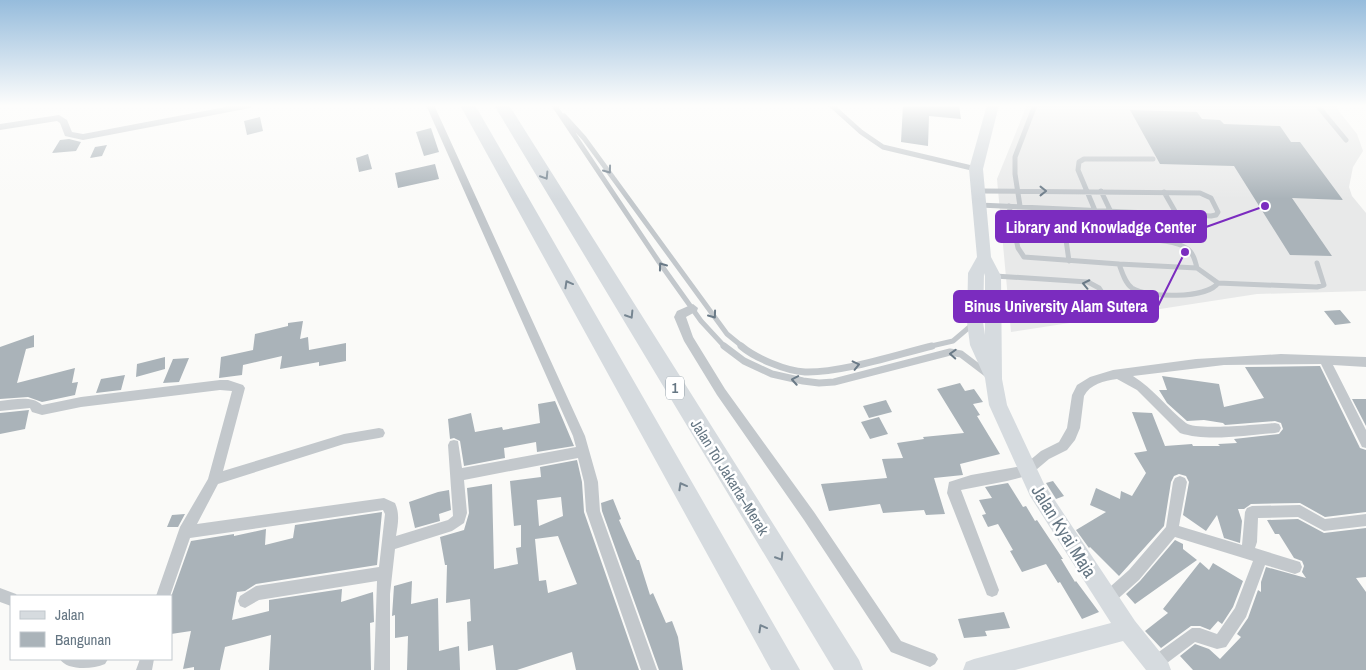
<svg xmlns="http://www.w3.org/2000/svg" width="1366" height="670" font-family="'Archivo Narrow',sans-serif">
<rect width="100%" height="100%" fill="#fafaf8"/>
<!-- built -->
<path fill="#e8e9e9" d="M1027 105H1337L1338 110 1357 134 1363 151 1353 167 1349 187 1352 196 1366 213V291L1257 294 1011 332 997 179Z"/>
<!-- building -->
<path fill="#aab3b9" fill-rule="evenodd" d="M903 105H959L961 119 929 116 928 146 901 142Z
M1130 110 1197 112 1202 119 1220 120 1224 124 1280 126 1291 142H1300L1343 200 1292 198 1332 256 1290 255 1234 166 1160 164Z
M260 117 263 131 247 135 244 121Z
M431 128 439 152 424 156 416 132Z
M69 139 81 142 76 151 52 153 60 140Z
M107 145 102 156 90 158 95 147Z
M368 154 372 169 359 172 356 158Z
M435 164 439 179 398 188 395 173Z
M1340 310 1351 323 1335 325 1324 311Z
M303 321 300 339 308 337 309 350 346 343V361L319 366V362L280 369 282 356 243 365 242 375 219 378 221 357 253 350 255 334 288 326V323Z
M34 335V347L26 349 17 383 75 368 72 383 78 382 75 395 42 402 28 397 0 399V347Z
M165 357V369L136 377 137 364Z
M189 358 179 382 163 383 173 359Z
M1320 366 1360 448 1366 450V512L1325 517 1300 503 1251 504 1244 509H1238L1242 521 1240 543 1224 538 1217 515 1206 531 1183 515 1189 482 1186 476 1179 474 1174 476 1171 482 1164 526 1119 576 1090 547 1089 548 1076 530 1106 512 1090 505 1096 488 1120 499 1121 491 1132 496 1146 473 1134 453 1147 451 1132 412 1152 413 1165 446 1192 444 1193 446H1220L1218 444 1237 443 1234 439 1279 434 1283 429 1281 423 1275 421 1225 425 1223 423 1204 420 1187 421 1167 403 1159 390H1167L1162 376 1219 384 1224 407 1264 398 1245 367Z
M125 375 121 390 96 393 101 379Z
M960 383 965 391 974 389 983 402 973 404 980 415 977 416 1000 454 960 464 963 475 934 478 945 514 926 515 924 510 883 513 880 504 829 511 821 484 887 478 882 459 903 458 897 443 924 439 923 437 964 433 937 389Z
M1352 399H1366V426Z
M886 400 892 412 869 418 863 406Z
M555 401 574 446 537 452 536 442 504 448 505 458 464 466 460 441 454 438 450 439 448 419 471 413 475 432 502 427 503 430 540 423 538 404Z
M29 410 25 429 0 434V413Z
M879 417 888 434 870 439 861 422Z
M577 460 582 482 584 512 639 670H576L572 652 517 670H496L493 645 468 651 467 622 471 621 470 599 446 603 447 565H445L440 537 464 530 469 513 467 488 492 484 494 569 518 564 516 548 521 547V525L514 526 510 481 541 477 540 467ZM561 497 563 516 539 526 537 500ZM558 536 577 584 548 593 546 580 539 581 535 539Z
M1053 481 1064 496 1056 499 1046 483Z
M1008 483 1023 507 1026 506 1035 521 1037 520 1063 559H1061L1075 582 1076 581 1099 612 1082 619 1060 582 1058 583 1046 564 1022 572 1010 551 1013 550 998 524 988 527 982 515 986 514 979 500 992 498 985 487Z
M449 490 451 510 439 514 440 521 415 528 409 502 438 492Z
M613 499 621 519 619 520 637 560H639L650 595 653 593 666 623 672 621 678 637 683 670H659L602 511 601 503Z
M382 512 377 565 256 584 245 591 237 592 232 620 269 611V600L342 589 341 602 373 592 374 622 370 623 371 670H269L271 635 225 647 220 670H194V667L183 669 191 631 171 634V597L191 541 234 534V536L266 529 265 545 293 538 295 525Z
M185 514 178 527H167L172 515Z
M1298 519 1324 533 1366 528V577L1356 578 1366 592V670H1193L1180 656 1195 644 1209 649 1220 659 1241 637 1237 634 1248 618 1258 590 1261 592V582L1266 567 1306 578 1302 572 1304 566 1302 561 1294 558 1279 534H1275L1267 520Z
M1175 540 1183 544V549L1197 560 1135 604 1126 594 1140 581Z
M1200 562 1209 570 1213 563 1243 581 1233 607 1222 624 1218 621 1210 630 1200 626H1191L1161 648 1145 631 1168 613 1163 609Z
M412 581 411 604 438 598 439 651 459 646 460 670H407L408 636 395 638V615L392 616 394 586Z
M1004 612 1010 628 985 631 987 636 964 638 958 619Z"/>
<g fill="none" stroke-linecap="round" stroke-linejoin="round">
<!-- lane-far1 -->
<path stroke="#c3c8cc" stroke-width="5" d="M554 105 659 262 701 321 725 347
M831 105 861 132 883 147 976 169
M1317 105 1346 140
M564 116 584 138 727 334 743 347
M979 191 1200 193 1211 198 1218 212 1216 215 1211 216 979 205
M1101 191 1110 210
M1164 192 1176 213
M1009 206 1018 248 1024 257 1119 264C1122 272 1125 283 1132 288 1147 298 1207 299 1218 283L1197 268
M1020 206 1015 174V157L1035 105
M1107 239 1078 170 1079 162 1084 159H1153
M1069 261 1066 240C1087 237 1171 236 1186 248 1193 252 1195 260 1197 268L1119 264
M995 276 1088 282 1099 288 1109 303 1105 309 1095 311 995 314
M1218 283 1317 287 1324 285 1317 263
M927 347 953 341 973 324"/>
<!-- lane -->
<path stroke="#c3c8cc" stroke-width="7" d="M724 346 744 361 772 374 803 381 819 383 834 382 950 352 961 354 986 373
M741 346C755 358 786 371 805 372 842 373 895 355 932 346"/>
<!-- street -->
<path fill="#c3c8cc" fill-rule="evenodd" d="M236 105H254L250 108 83 140 65 136 60 123 57 121 0 130V124L59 115 67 120 72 132 83 134Z
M426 105H434L585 436 598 482 600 511 657 670H641L586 511 584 482 578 458 464 480 467 513 464 523 452 531 395 549 390 594V670H374L377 581 259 600 245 608 240 606 238 601 240 596 256 586 379 567 385 514 383 510 190 538 170 596H156L180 527 208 479 232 391 220 390 81 407 42 415 32 412 30 408 0 411V401C15 400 31 395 42 405L81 397 220 380H228L243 385 245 388 223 471 344 434 379 428 383 429 385 433 383 437 379 438 344 444 218 484 197 524 384 498 395 503C400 514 398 524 396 536L448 520 453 516 448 445 450 441 454 440 458 441 462 468 576 447 573 436Z
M693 304 698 308 697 311 686 317 693 337 725 389 814 512 901 641 935 654 938 659 935 664 930 667 891 652 804 520 717 395 684 341 674 317 677 311Z
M1281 354 1366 357V367L1333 365 1366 430V448L1362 447 1321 364 1224 365 1133 376C1154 389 1167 408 1186 423 1196 431 1259 424 1275 423L1279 424 1281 428 1279 432 1275 433C1246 435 1207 442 1180 433L1137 390 1117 379C1104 381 1090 384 1084 396L1080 428 1075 440 1067 450 1049 459 1030 475 1007 481 961 490 999 590 997 595 992 597 987 595 947 493 949 482 971 475 1023 466 1041 451 1059 442 1067 428 1072 395 1077 385 1090 377 1113 370 1196 359Z
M1180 476 1185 478 1187 482 1179 526 1242 545 1245 512 1247 508 1252 506 1300 505 1325 519 1366 514V526L1324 531 1298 517 1258 518 1257 542 1255 548 1300 562 1302 567 1300 572 1295 574 1265 565 1246 617 1226 647 1217 649 1195 642 1159 669 1150 670 1146 664 1149 659 1192 628H1200L1217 634 1235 608 1253 561 1175 537 1139 580 1112 604 1107 606 1102 604 1100 599 1102 594 1129 570 1166 527 1173 482 1175 478Z
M0 588 16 594 17 596H11V606L0 602Z
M60 659H108L105 664C91 670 66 670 60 659Z
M140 659H154L152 670H136Z"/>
<!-- secondary -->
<path fill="#d6dbdf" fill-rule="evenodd" d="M987 105H999L983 169 991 257 1001 276 1002 379 1007 405 1044 484 1135 621 1168 662 1171 670H1146L1123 641 1015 670H963L966 662 974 659 1111 623 1030 496 989 405 985 378 970 345 967 322 968 273 977 257 969 169ZM984 273 985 276V335L983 322Z"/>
<!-- highway -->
<path fill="#d6dbdf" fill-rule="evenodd" d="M460 105H475L800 670H771Z
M494 105H509L859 660 863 670H834Z"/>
</g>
<!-- one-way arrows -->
<defs><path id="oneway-chevron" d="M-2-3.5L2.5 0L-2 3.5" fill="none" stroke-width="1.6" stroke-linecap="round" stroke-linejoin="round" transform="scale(1.25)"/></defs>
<g stroke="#6a7a87">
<use href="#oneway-chevron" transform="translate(608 170) rotate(54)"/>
<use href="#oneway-chevron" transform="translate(1043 191)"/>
<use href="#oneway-chevron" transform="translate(662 266) rotate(-126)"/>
<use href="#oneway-chevron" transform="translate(1086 284) rotate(-168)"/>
<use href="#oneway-chevron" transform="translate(713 315) rotate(54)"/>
<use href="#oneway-chevron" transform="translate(953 354) rotate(-177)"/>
<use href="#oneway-chevron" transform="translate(856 365) rotate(-13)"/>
<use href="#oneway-chevron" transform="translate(795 380) rotate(-170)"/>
</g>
<g stroke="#768591">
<use href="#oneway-chevron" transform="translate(545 176) rotate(58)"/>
<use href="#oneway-chevron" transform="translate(568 284) rotate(-119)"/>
<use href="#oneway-chevron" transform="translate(630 315) rotate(58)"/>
<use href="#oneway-chevron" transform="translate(682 486) rotate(-119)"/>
<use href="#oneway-chevron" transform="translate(780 557) rotate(58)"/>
<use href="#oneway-chevron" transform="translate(762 628) rotate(-119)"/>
</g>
<!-- sky -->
<linearGradient id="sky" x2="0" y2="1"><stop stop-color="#96bcdc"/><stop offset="0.53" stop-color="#fdfdfc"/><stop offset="1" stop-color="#fdfdfc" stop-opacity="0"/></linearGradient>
<rect width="1366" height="199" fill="url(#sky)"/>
<g text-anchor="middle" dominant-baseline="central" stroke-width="5" stroke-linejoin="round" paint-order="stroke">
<!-- shield labels -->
<rect fill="#fff" stroke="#939fa8" stroke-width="1" x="666" y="376.5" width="18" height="23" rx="4"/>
<g font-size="14" font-weight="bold" fill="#657683">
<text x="675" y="388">1</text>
</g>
<!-- street labels -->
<g font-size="15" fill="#657683" stroke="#fff">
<text transform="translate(730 477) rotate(58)">Jalan Tol Jakarta–Merak</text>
</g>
<!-- near-street labels -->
<g font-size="18" fill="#657683" stroke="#fff">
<text transform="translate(1064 531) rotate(58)">Jalan Kyai Maja</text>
</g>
</g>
<!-- callouts -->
<path fill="none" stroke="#7b2cbf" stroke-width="2" d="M1265 206L1206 227M1185 252L1158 306"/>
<g fill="#7b2cbf" stroke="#fff" stroke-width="2">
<circle cx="1265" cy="206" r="5"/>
<circle cx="1185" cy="252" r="5"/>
</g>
<g fill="#7b2cbf" stroke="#7b2cbf" stroke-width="2">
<rect x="996" y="211" width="210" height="31" rx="5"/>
<rect x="954" y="291" width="204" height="31" rx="5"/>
</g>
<g font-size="16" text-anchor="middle" font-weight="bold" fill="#fff">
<text x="1101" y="233">Library and Knowladge Center</text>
<text x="1056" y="312">Binus University Alam Sutera</text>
</g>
<!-- legend -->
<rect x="10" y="595" width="162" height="65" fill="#ffffff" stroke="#c1c8cd"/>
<rect x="20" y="611" width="25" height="8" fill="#d6dbdf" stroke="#c1c8cd"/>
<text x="55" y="620" font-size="15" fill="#657683">Jalan</text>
<rect x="20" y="632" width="25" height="15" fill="#aab3b9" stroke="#c1c8cd"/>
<text x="55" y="645" font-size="15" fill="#657683">Bangunan</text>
</svg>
